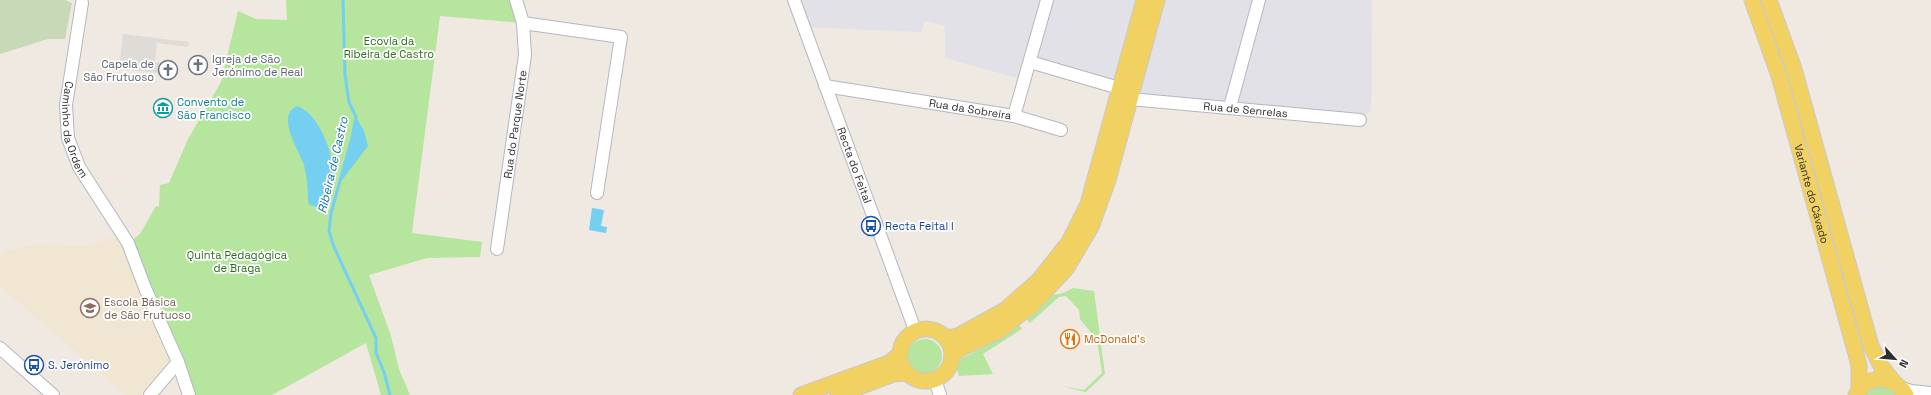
<svg xmlns="http://www.w3.org/2000/svg" width="1931" height="395" font-family="'Space Grotesk',sans-serif">
<rect width="100%" height="100%" fill="#efe9e1"/>
<!-- industrial -->
<path fill="#e3e1e8" d="M794 0H1144L1119 88 1030 62 1024 80 945 58V26L925 21 921 32 804 27Z
M1157 0H1372L1371 110 1360 120 1130 99Z"/>
<!-- education -->
<path fill="#f0e6d1" d="M123 235 178 362 150 395H126L0 286V255L10 250 35 244 82 246Z"/>
<!-- green -->
<path fill="#b6e59e" d="M286 0H516L523 23 440 16 412 233 482 242 480 257 427 258 369 275 391 336 399 369 410 395H381L366 343 272 395H189L128 243 140 234 156 206 159 207 160 185 169 183 188 139 221 82 238 11 256 19 287 20Z
M1073 288 1094 291 1105 374 1086 392 1060 386 1084 390 1102 373 1097 340 1080 319 1079 310 1066 296 1059 297 1030 323 1027 320 1053 295 1063 293Z
M1019 325 1022 329 983 354 993 374 959 376 956 367 961 359 997 340Z
M908 356a17 17 0 1 1 34 0a17 17 0 1 1-34 0Z
M1886 385 1900 395H1862L1867 389Z"/>
<!-- cemetery -->
<path fill="#c8d9b8" d="M0 0H65L72 3 65 39H48L0 54Z"/>
<!-- plaza -->
<path fill="#dfdcd8" d="M123 34 189 42 188 47 157 43 155 62 164 63V65H159L158 73 119 69Z"/>
<!-- water -->
<path fill="#75cff0" d="M297 106C319 113 335 156 333 177 332 188 325 200 317 207L310 205 308 202C308 189 307 177 304 165 299 150 275 116 297 106Z
M356 117 364 131 368 146 339 184 352 138Z
M592 208 604 210 601 226 607 227 606 233 589 230Z"/>
<g fill="none" stroke-linecap="round" stroke-linejoin="round">
<!-- stream -->
<path stroke="#75cff0" stroke-width="3" d="M343 0 345 75 349 102 356 117 352 138 331 213 329 231 334 247 376 338V353L384 372 390 395"/>
<!-- minor casing -->
<g stroke="#b4b7c1" stroke-width="14">
<g id="minor">
<path id="s1" d="M794 0 915 330"/>
<path id="s2" d="M82 3 66 105 68 138 79 167 128 243 145 288 178 362 189 395"/>
<path d="M523 23 621 37 597 193"/>
<path d="M1030 62 1119 88"/>
<path id="s3" d="M825 86 1014 116 1047 0"/>
<path id="s4" d="M1130 99 1360 120"/>
<path d="M1230 107 1259 0"/>
<path d="M1014 116 1061 130"/>
<path id="s5" d="M497 249 525 55 523 23 516 0"/>
<path d="M0 348 53 395"/>
<path d="M935 380 940 395"/>
<path d="M1902 388 1911 391 1931 393"/>
<path d="M150 395 178 362"/>
</g>
</g>
<!-- major casing -->
<g stroke="#c9c9c9" stroke-width="17">
<g id="major">
<path id="s6" d="M1752 0 1779 76 1856 354 1859 365V390"/>
<path d="M1769 0 1794 69 1871 346 1881 366 1893 381"/>
<circle cx="926" cy="355" r="26"/>
<path d="M946 337H956L1005 310 1039 280 1069 242 1088 204 1144 0"/>
<path d="M952 355 962 348 1000 330 1032 305 1066 269 1091 227 1108 180 1157 0"/>
<path d="M801 395 889 363 899 355"/>
<path d="M838 395 893 374 906 373"/>
<path d="M1856 395C1868 373 1894 375 1906 395"/>
</g>
</g>
<!-- minor -->
<use href="#minor" stroke="#fff" stroke-width="12"/>
<!-- major -->
<use href="#major" stroke="#f2d163" stroke-width="15"/>
</g>
<!-- icons -->
<defs>
<g id="church-ring" transform="scale(1)"><circle r="9.5" fill="#fff" stroke="#6b7280" stroke-width="1.5"/><path d="M-1.2-6h2.4v3.5h3.3v2.4h-3.3V6h-2.4V-.1h-3.3v-2.4h3.3Z" fill="#6b7280"/></g>
<g id="museum-ring" transform="scale(1)"><circle r="9.5" fill="#fff" stroke="#0f9aa8" stroke-width="1.5"/><path d="M0-6L6-3V-2H-6V-3ZM-5-1h2V3h-2ZM-1-1h2V3h-2ZM3-1h2V3H3ZM-6 4H6V6H-6Z" fill="#0f9aa8"/></g>
<g id="bus-ring" transform="scale(1)"><circle r="9.5" fill="#fff" stroke="#1a4fb4" stroke-width="1.5"/><path d="M-5-6H5V4H4V6H2V4H-2V6H-4V4H-5ZM-3.5-4V0h7V-4ZM-3.5 1.2v1.5H-2V1.2ZM2 1.2v1.5H3.5V1.2Z" fill="#1a4fb4"/></g>
<g id="school-ring" transform="scale(1)"><circle r="9.5" fill="#fff" stroke="#8d6e63" stroke-width="1.5"/><path d="M0-5L7-2L0 1L-7-2ZM-4 1L0 2.5L4 1V4Q0 6-4 4Z" fill="#8d6e63"/></g>
<g id="restaurant-ring" transform="scale(1)"><circle r="9.5" fill="#fff" stroke="#e8710a" stroke-width="1.5"/><path d="M-5-6h1v4h1v-4h1v4h1v-4h1v5L-1.5 .5V6h-2V.5L-5-1ZM5-6V6H3V1.5H1.5Q1.5-4 5-6Z" fill="#e8710a"/></g>
</defs>
<g fill-rule="evenodd">
<use href="#church-ring" x="198" y="65"/>
<use href="#church-ring" x="168" y="70"/>
<use href="#museum-ring" x="163" y="108"/>
<use href="#bus-ring" x="871" y="226"/>
<use href="#school-ring" x="90" y="308"/>
<use href="#restaurant-ring" x="1070" y="339"/>
<use href="#bus-ring" x="34" y="365"/>
</g>
<g text-anchor="middle" dominant-baseline="central" stroke-width="3.5" stroke-linejoin="round" paint-order="stroke">
<!-- park labels -->
<g font-size="11" fill="#2c6e1b" stroke="#fff">
<text x="389" y="41">Ecovia da<tspan x="389" dy="13">Ribeira de Castro</tspan></text>
<text x="237" y="255">Quinta Pedagógica<tspan x="237" dy="13">de Braga</tspan></text>
</g>
<!-- worship labels -->
<g font-size="11" fill="#5b616d" stroke="#fff" text-anchor="start">
<text x="212" y="59">Igreja de São<tspan x="212" dy="13">Jerónimo de Real</tspan></text>
<text x="154" y="64" text-anchor="end">Capela de<tspan x="154" dy="13">São Frutuoso</tspan></text>
</g>
<!-- culture labels -->
<g font-size="11" fill="#0d838f" stroke="#fff" text-anchor="start">
<text x="177" y="102">Convento de<tspan x="177" dy="13">São Francisco</tspan></text>
</g>
<!-- street labels -->
<g font-size="11" fill="#2e2e2e" stroke="#fff">
<text stroke="none"><textPath href="#s3" startOffset="147">Rua da Sobreira</textPath></text>
<text stroke="none"><textPath href="#s4" startOffset="116">Rua de Senrelas</textPath></text>
<text stroke="none"><textPath href="#s5" startOffset="126">Rua do Parque Norte</textPath></text>
<text stroke="none"><textPath href="#s2" startOffset="129">Caminho da Ordem</textPath></text>
<text stroke="none"><textPath href="#s1" startOffset="176">Recta do Feital</textPath></text>
<text stroke="none"><textPath href="#s6" startOffset="203">Variante do Cávado</textPath></text>
</g>
<!-- transit labels -->
<g font-size="11" fill="#164399" stroke="#fff" text-anchor="start">
<text x="885" y="226">Recta Feital I</text>
<text x="48" y="365">S. Jerónimo</text>
</g>
<!-- education labels -->
<g font-size="11" fill="#785e54" stroke="#fff" text-anchor="start">
<text x="104" y="302">Escola Básica<tspan x="104" dy="13">de São Frutuoso</tspan></text>
</g>
<!-- food labels -->
<g font-size="11" fill="#c56008" stroke="#fff" text-anchor="start">
<text x="1084" y="339">McDonald's</text>
</g>
<!-- water labels -->
<g font-size="12" font-style="italic" fill="#0d6fa3" stroke="#fff">
<text transform="translate(333 165) rotate(-77)">Ribeira de Castro</text>
</g>
</g>
<!-- north arrow -->
<g transform="translate(1895 359) rotate(117)" stroke="#ffffff" stroke-width="3" paint-order="stroke">
<path d="M0-3L7 15L0 10L-7 15Z" fill="#2e2e2e"/>
<text y="-6" font-size="11" font-weight="bold" text-anchor="middle" fill="#2e2e2e">N</text>
</g>
</svg>
